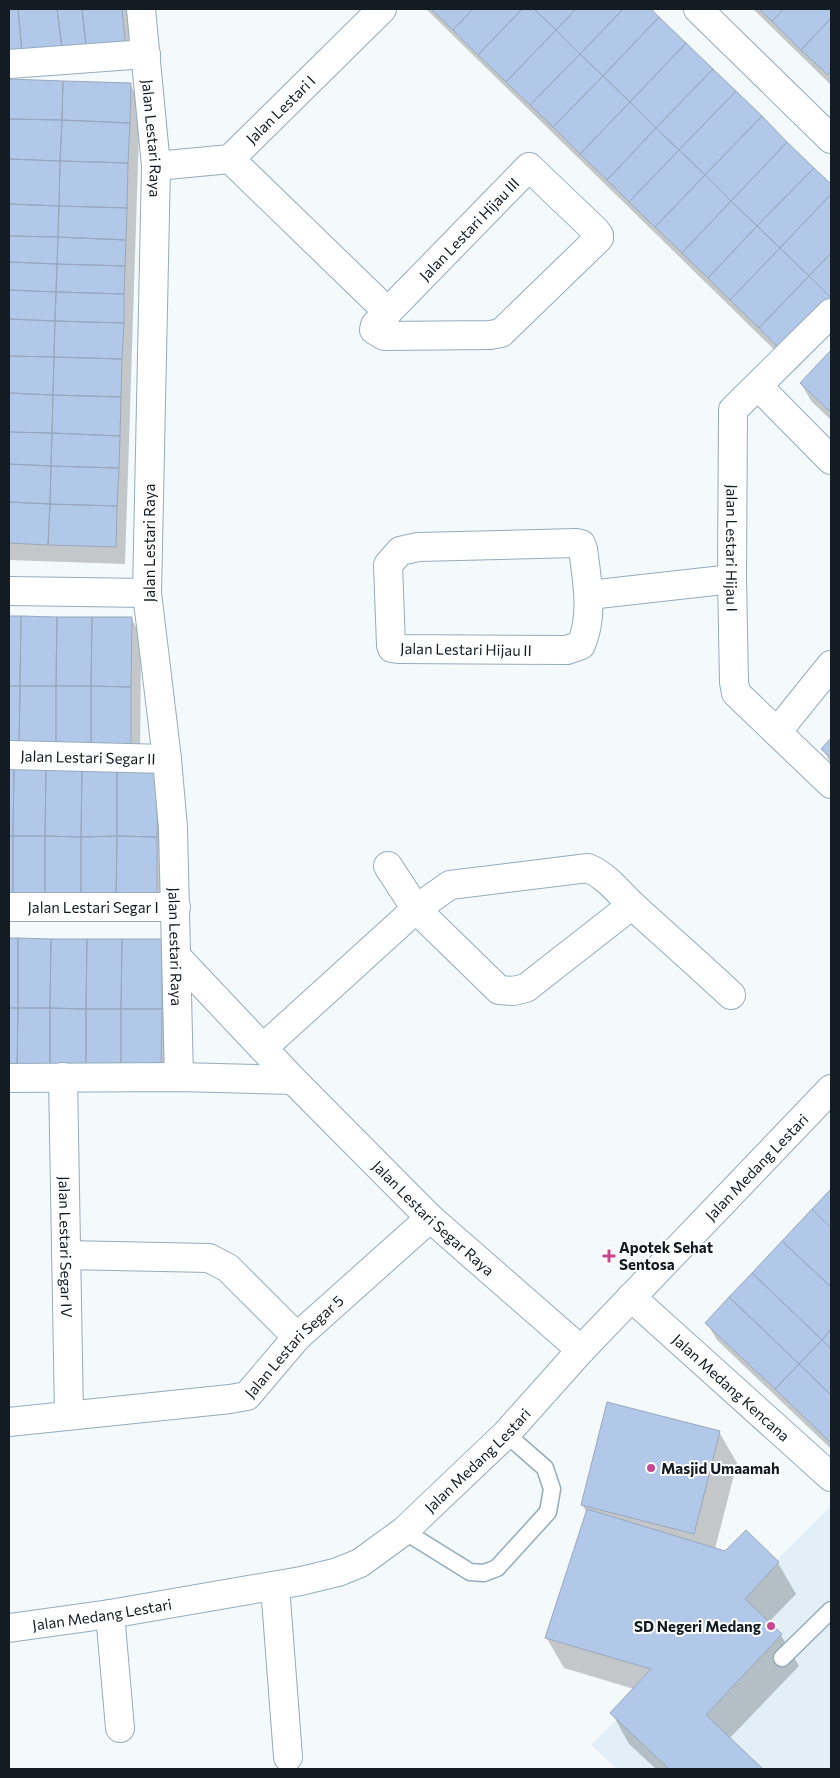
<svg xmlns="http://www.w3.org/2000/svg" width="840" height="1778" font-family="Commissioner,sans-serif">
<rect width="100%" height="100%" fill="#f4f9fc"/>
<!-- built -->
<path fill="#e2eff7" d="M831 1506V1769H617L591 1745Z"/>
<!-- shadow -->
<path fill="#0003" d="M9 9H129L134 59 9 72Z
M426 9H648L831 187V333L795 370Z
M753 9H831V85Z
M9 80 130 84 140 102 125 564 9 560Z
M831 352V420L811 401 801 383Z
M9 617 131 618 141 636 140 768H157L166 919 9 918Z
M831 740V764L823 749Z
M9 939 162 941 172 958 171 1091 9 1090Z
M831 1191V1449L717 1340 707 1323Z
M719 1432 737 1463 715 1549 726 1553 746 1531 778 1563 796 1594 768 1623 781 1635 799 1666 729 1739 761 1769H656L629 1744 612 1713 634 1689 564 1668 546 1637 587 1513 582 1504Z"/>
<!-- building -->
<path fill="#b1c8e9" stroke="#99a7bc" d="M9 9H18L22 52 9 54Z
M18 9H57L62 48 22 52Z
M57 9H82L86 46 62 48Z
M82 9H122L125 41 86 46Z
M431 9H473L453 30Z
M473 9H522L478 55 453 30Z
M522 9H534L556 30 506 82 478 55Z
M534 9H576L556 30Z
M576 9H623L580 54 556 30Z
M623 9H651L659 17 603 76 580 54Z
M759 9H784L772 21Z
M784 9H831V18L801 50 772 21Z
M659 17 686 43 630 102 603 76Z
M831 18V71L828 75 801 50Z
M556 30 580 54 530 105 506 82Z
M686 43 713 69 656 128 630 102Z
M580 54 603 76 553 127 530 105Z
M713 69 736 91 679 150 656 128Z
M603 76 630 102 580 154 553 127Z
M9 79 63 81 62 120 9 119Z
M63 81 131 83 130 123 62 120Z
M736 91 762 116 705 175 679 150Z
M630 102 656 128 607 180 580 154Z
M762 116 787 142 731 201 705 175Z
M9 119 62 120 60 161 9 159Z
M62 120 130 123 128 163 60 161Z
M656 128 679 150 629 202 607 180Z
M787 142 814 168 757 226 731 201Z
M679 150 705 175 655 227 629 202Z
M9 159 60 161 59 206 9 204Z
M60 161 128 163 127 208 59 206Z
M814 168 831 184V194L780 248 757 226Z
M705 175 731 201 682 253 655 227Z
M831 194V253L809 276 780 248Z
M731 201 757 226 708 278 682 253Z
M9 204 59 206 58 237 9 236Z
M59 206 127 208 126 240 58 237Z
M757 226 780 248 730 300 708 278Z
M9 236 58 237 57 264 9 262Z
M58 237 126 240 125 266 57 264Z
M780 248 809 276 759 328 730 300Z
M831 253V298L809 276Z
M9 262 57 264 56 292 9 290Z
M57 264 125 266 124 294 56 292Z
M809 276 831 298V305L785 354 759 328Z
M9 290 56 292 55 321 9 319Z
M56 292 124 294V323L55 321Z
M9 319 55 321 54 357 9 356Z
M55 321 124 323 122 359 54 357Z
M831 350V408L829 411 800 383Z
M9 356 54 357 53 395 9 393Z
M54 357 122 359 121 397 53 395Z
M9 393 53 395 52 433 9 432Z
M53 395 121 397 120 436 52 433Z
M9 432 52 433 51 466 9 464Z
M52 433 120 436 119 468 51 466Z
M9 464 51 466 50 504 9 502Z
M51 466 119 468 117 506 50 504Z
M9 502 50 504 48 545 9 543Z
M50 504 117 506 116 547 48 545Z
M9 616H21L20 686H9Z
M21 616 57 617 56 686H20Z
M57 617H92L91 686H56Z
M92 617H132L131 687 91 686Z
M9 686H20L19 751H9Z
M20 686H56V751H19Z
M56 686H91V752L56 751Z
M91 686 131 687V752H91Z
M831 738V758L821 749Z
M9 766H14L13 836H9Z
M14 766H46L45 836H13Z
M46 766 82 767 81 837 45 836Z
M82 767H117V836L81 837Z
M117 767H158L157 837 117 836Z
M9 836H13V900H9Z
M13 836H45V901L13 900Z
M45 836 81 837V901H45Z
M117 836 157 837V902L116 901Z
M117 836 116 901H81V837Z
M9 938H18V1008H9Z
M18 938 51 939 50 1008H18Z
M51 939H87L86 1009 50 1008Z
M87 939H122L121 1009H86Z
M122 939H162V1009H121Z
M9 1008H18L17 1073H9Z
M18 1008H50V1073H17Z
M50 1008 86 1009V1073H50Z
M86 1009H121V1074L86 1073Z
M121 1009H162L161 1074H121Z
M831 1189V1228L812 1209Z
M812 1209 831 1228V1287L782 1241Z
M782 1241 831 1287V1329L822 1340 752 1273Z
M752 1273 822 1340 799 1364 729 1297Z
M729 1297 799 1364 775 1389 705 1323Z
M831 1329V1349L822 1340Z
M822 1340 831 1349V1395L799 1364Z
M799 1364 831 1395V1443L775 1389Z
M607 1402 720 1431 694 1534 581 1505Z
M587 1509 725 1551 746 1530 779 1562 745 1599 782 1634 706 1715 763 1769H669L610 1713 651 1669 545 1638Z"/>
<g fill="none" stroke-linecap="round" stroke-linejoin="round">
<!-- service casing -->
<g stroke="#94acbb" stroke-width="19">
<path id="service" d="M404 1531 470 1572 484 1573 497 1568 548 1512 552 1489 545 1468 506 1434
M782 1658 831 1610"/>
</g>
<!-- minor casing -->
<g stroke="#94acbb" stroke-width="30">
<g id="minor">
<path id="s1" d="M141 9 156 166 147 593 167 759 173 828 179 1077"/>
<path d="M698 9 831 139"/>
<path d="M9 64 146 54"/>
<path d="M230 159 388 312"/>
<path id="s2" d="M156 166 230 159 382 9"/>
<path d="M529 167 595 230 599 235V238L501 333 490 335 384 336 374 330 375 325Z"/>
<path id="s3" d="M831 313 733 410 732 579 734 682 736 693 831 784"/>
<path d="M758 386 831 460"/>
<path d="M576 543 581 544 583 549C587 581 594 615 581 645L567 650 400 649 392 648 391 645 388 565 400 551 418 547Z"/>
<path d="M9 591 147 593"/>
<path d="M589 595 732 579"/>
<path d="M777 732 831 665"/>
<path id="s4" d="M9 755 167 759"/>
<path d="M388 866 416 909 499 990 513 991 526 988 632 905"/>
<path id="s5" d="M9 907H176"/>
<path id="s6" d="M177 957 293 1080 430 1218 581 1350"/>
<path d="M263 1048 416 909 450 885 588 868C607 876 619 893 634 907 666 936 699 965 731 995"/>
<path id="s7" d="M63 1077 69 1415"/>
<path d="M9 1078 179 1077 293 1080"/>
<path d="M66 1255 209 1258 228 1268 297 1337"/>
<path id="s8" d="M631 1297 831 1477"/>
<path id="s9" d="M9 1422 230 1399 247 1396 297 1337 430 1218"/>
<path d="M275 1586 288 1757"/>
<path d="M110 1614 120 1728"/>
<path id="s10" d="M9 1628 110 1614 301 1581 338 1572 360 1563 404 1531 506 1434 581 1350 831 1089"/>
</g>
</g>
<!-- service -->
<use href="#service" stroke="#fff" stroke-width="16"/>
<!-- minor -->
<use href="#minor" stroke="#fff" stroke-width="28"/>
</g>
<!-- markers -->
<g fill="#c84791" stroke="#fff" stroke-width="2">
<path d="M606.5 1248.5h5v5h5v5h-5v5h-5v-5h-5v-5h5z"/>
<circle cx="651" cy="1468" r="5"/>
<circle cx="771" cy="1626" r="5"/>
</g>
<g text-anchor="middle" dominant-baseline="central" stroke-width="4" stroke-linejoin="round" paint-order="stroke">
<!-- street labels -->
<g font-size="15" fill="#131c22" stroke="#fff">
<text stroke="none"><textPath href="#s2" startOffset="145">Jalan Lestari I</textPath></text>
<text stroke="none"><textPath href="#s1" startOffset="130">Jalan Lestari Raya</textPath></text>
<text transform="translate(469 229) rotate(-46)">Jalan Lestari Hijau III</text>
<text transform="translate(149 543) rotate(-90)">Jalan Lestari Raya</text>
<text stroke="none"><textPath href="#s3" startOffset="276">Jalan Lestari Hijau I</textPath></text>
<text transform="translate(466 649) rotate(1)">Jalan Lestari Hijau II</text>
<text stroke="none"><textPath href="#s4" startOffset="79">Jalan Lestari Segar II</textPath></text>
<text stroke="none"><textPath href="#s5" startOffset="84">Jalan Lestari Segar I</textPath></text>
<text stroke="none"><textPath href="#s1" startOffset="940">Jalan Lestari Raya</textPath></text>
<text stroke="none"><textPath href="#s10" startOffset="919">Jalan Medang Lestari</textPath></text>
<text stroke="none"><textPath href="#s6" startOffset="366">Jalan Lestari Segar Raya</textPath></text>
<text stroke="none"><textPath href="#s7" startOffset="170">Jalan Lestari Segar IV</textPath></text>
<text stroke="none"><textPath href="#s9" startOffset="308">Jalan Lestari Segar 5</textPath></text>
<text stroke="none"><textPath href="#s8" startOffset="135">Jalan Medang Kencana</textPath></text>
<text stroke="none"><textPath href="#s10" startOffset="514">Jalan Medang Lestari</textPath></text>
<text stroke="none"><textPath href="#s10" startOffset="94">Jalan Medang Lestari</textPath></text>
</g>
<!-- poi labels -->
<g font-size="15" font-weight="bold" fill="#131c22" stroke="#fff" text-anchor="start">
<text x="619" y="1247">Apotek Sehat<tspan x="619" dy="17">Sentosa</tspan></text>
<text x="661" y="1468">Masjid Umaamah</text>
<text x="761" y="1626" text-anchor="end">SD Negeri Medang</text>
</g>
</g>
<!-- border -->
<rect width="840" height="1778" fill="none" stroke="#131c22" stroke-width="20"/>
</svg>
